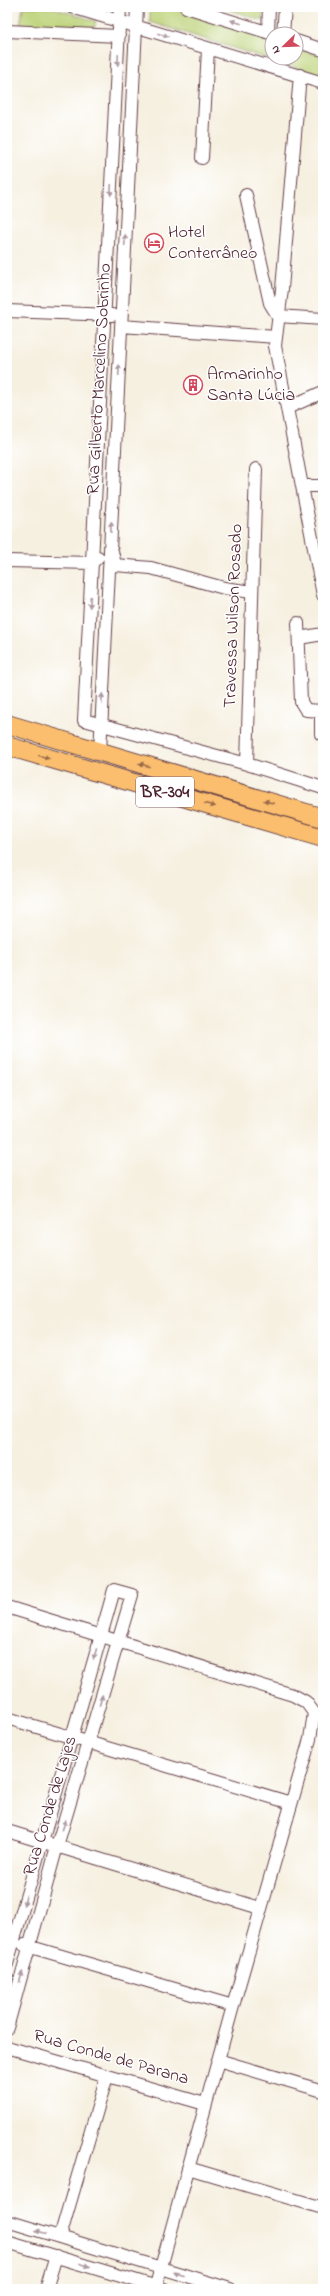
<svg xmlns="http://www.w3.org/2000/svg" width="330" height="2296" font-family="'Indie Flower',sans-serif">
<rect width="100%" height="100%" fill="#fff"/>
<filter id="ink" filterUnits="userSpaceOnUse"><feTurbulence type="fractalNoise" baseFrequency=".025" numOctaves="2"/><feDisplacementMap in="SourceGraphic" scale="8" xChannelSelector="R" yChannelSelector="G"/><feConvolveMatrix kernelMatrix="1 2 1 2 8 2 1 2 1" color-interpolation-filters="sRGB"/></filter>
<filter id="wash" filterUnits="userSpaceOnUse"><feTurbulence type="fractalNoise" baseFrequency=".012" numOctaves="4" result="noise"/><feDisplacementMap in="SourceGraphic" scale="16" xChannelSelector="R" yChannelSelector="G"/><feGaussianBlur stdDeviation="0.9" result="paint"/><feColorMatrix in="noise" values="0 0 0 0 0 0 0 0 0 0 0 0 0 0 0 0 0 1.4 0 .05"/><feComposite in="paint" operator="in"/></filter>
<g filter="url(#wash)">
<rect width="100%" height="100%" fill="#f6f0e0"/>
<!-- green -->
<path fill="#bbd176" stroke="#827850" d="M23 7H50L96 21 94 28 20 25Z
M150 7H168L272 40V58H296V48L323 57V76L150 22Z
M222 7H263L262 21Z"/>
</g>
<g filter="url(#ink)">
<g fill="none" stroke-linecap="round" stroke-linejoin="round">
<!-- minor casing -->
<g stroke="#643e46" stroke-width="14">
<path id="minor" d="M72 7 323 83
M120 7 84 720 247 764 323 788
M186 7 273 34
M7 31 119 36
M268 32 269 7
M283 34 285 7
M296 41 323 50
M300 75 282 289 275 346 323 595
M202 158 208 49
M246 195 270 303 278 316
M7 311 112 315
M278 316 323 319
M121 326 276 337
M287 408 323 392
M302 486H323
M112 551 115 565 151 568 224 588 252 592
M7 561 92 563 98 557
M298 623 301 702 306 710 323 711
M299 638 323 634
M321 712V734
M100 752 137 7
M247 764 256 469
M7 1607 293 1695 306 1702 314 1713 310 1739 233 2006 155 2289
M7 1718 291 1803
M7 1831 260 1908
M24 1945 233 2006
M7 1964 114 1590 132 1595 57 1846 7 2028
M7 2047 205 2104
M218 2060 323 2091
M188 2168 323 2208
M7 2221 230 2289
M60 2237 107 2076
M7 2242 164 2289
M46 2289 56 2256"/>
</g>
<!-- highway casing -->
<g stroke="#643e46" stroke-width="20">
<path id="highway" d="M7 724 323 818
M7 746 323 838"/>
</g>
<!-- minor -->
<use href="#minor" stroke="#fff" stroke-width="12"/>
<!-- highway -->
<use href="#highway" stroke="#fabe6e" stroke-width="18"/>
</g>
<!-- one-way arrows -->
<defs><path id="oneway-solid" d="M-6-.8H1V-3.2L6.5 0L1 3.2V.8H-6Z"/></defs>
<g fill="#ae9aa0">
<use href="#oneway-solid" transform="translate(236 22) rotate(-163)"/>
<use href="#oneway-solid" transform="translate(163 35) rotate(17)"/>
<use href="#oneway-solid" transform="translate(118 60) rotate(93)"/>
<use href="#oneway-solid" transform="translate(111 190) rotate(93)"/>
<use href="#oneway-solid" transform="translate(125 240) rotate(-87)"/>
<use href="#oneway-solid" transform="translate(119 370) rotate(-87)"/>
<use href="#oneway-solid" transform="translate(111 527) rotate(-87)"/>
<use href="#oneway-solid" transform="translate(90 602) rotate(93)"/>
<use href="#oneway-solid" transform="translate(102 699) rotate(-87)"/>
<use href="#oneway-solid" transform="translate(95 1654) rotate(106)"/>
<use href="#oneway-solid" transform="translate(101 1700) rotate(-74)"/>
<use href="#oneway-solid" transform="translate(64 1825) rotate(-72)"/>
<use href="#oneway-solid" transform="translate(25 1900) rotate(106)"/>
<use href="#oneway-solid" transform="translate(21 1977) rotate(-74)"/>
<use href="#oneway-solid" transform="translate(41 2232) rotate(-163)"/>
<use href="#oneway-solid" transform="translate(85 2265) rotate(17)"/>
<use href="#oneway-solid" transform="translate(179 2274) rotate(-163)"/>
</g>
<g fill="#996749">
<use href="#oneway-solid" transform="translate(44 757) rotate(16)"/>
<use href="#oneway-solid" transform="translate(144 765) rotate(-164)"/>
<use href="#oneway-solid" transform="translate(269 802) rotate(-164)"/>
<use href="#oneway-solid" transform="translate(210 805) rotate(16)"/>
</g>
</g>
<!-- icons -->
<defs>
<g id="hotel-ring" transform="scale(1)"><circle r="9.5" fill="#fff" stroke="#d1495b" stroke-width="1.5"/><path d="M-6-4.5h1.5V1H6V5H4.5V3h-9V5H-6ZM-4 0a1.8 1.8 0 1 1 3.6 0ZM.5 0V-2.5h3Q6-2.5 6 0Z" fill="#d1495b"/></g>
<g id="building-ring" transform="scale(1)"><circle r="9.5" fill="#fff" stroke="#d1495b" stroke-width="1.5"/><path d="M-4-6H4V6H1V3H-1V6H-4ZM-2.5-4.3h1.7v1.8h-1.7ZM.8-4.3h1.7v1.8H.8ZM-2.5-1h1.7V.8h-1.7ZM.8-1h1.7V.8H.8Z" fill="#d1495b"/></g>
</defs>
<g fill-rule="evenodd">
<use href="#hotel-ring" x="154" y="243"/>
<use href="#building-ring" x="193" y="385"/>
</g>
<g text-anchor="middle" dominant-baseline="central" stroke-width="3" stroke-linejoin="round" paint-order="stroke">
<!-- shield labels -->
<rect fill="#fff" stroke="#80626b" stroke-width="1" x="136" y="777" width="58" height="30" rx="3"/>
<g font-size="17" font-weight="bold" fill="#4a1f2b">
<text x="165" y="792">BR-304</text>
</g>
<!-- poi labels -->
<g font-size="18" fill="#4a1f2b" stroke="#fff" text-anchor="start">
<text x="168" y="233">Hotel<tspan x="168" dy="21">Conterrâneo</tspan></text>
<text x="207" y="375">Armarinho<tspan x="207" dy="21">Santa Lúcia</tspan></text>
</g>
<!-- street labels -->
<g font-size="18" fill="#4a1f2b" stroke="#fff">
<text transform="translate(100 379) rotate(-87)">Rua Gilberto Marcelino Sobrinho</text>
<text transform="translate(234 616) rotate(-88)">Travessa Wilson Rosado</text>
<text transform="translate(51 1806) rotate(-73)">Rua Conde de Lajes</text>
<text transform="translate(111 2058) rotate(16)">Rua Conde de Parana</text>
</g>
</g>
<!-- margin -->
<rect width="330" height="2296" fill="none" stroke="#fff" stroke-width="24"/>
<!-- north arrow -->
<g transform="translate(284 46) rotate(247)"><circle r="19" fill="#ffffff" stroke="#b7a5aa"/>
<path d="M0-3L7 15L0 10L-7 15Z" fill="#d1495b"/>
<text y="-6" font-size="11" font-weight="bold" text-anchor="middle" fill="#4a1f2b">N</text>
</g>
</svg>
